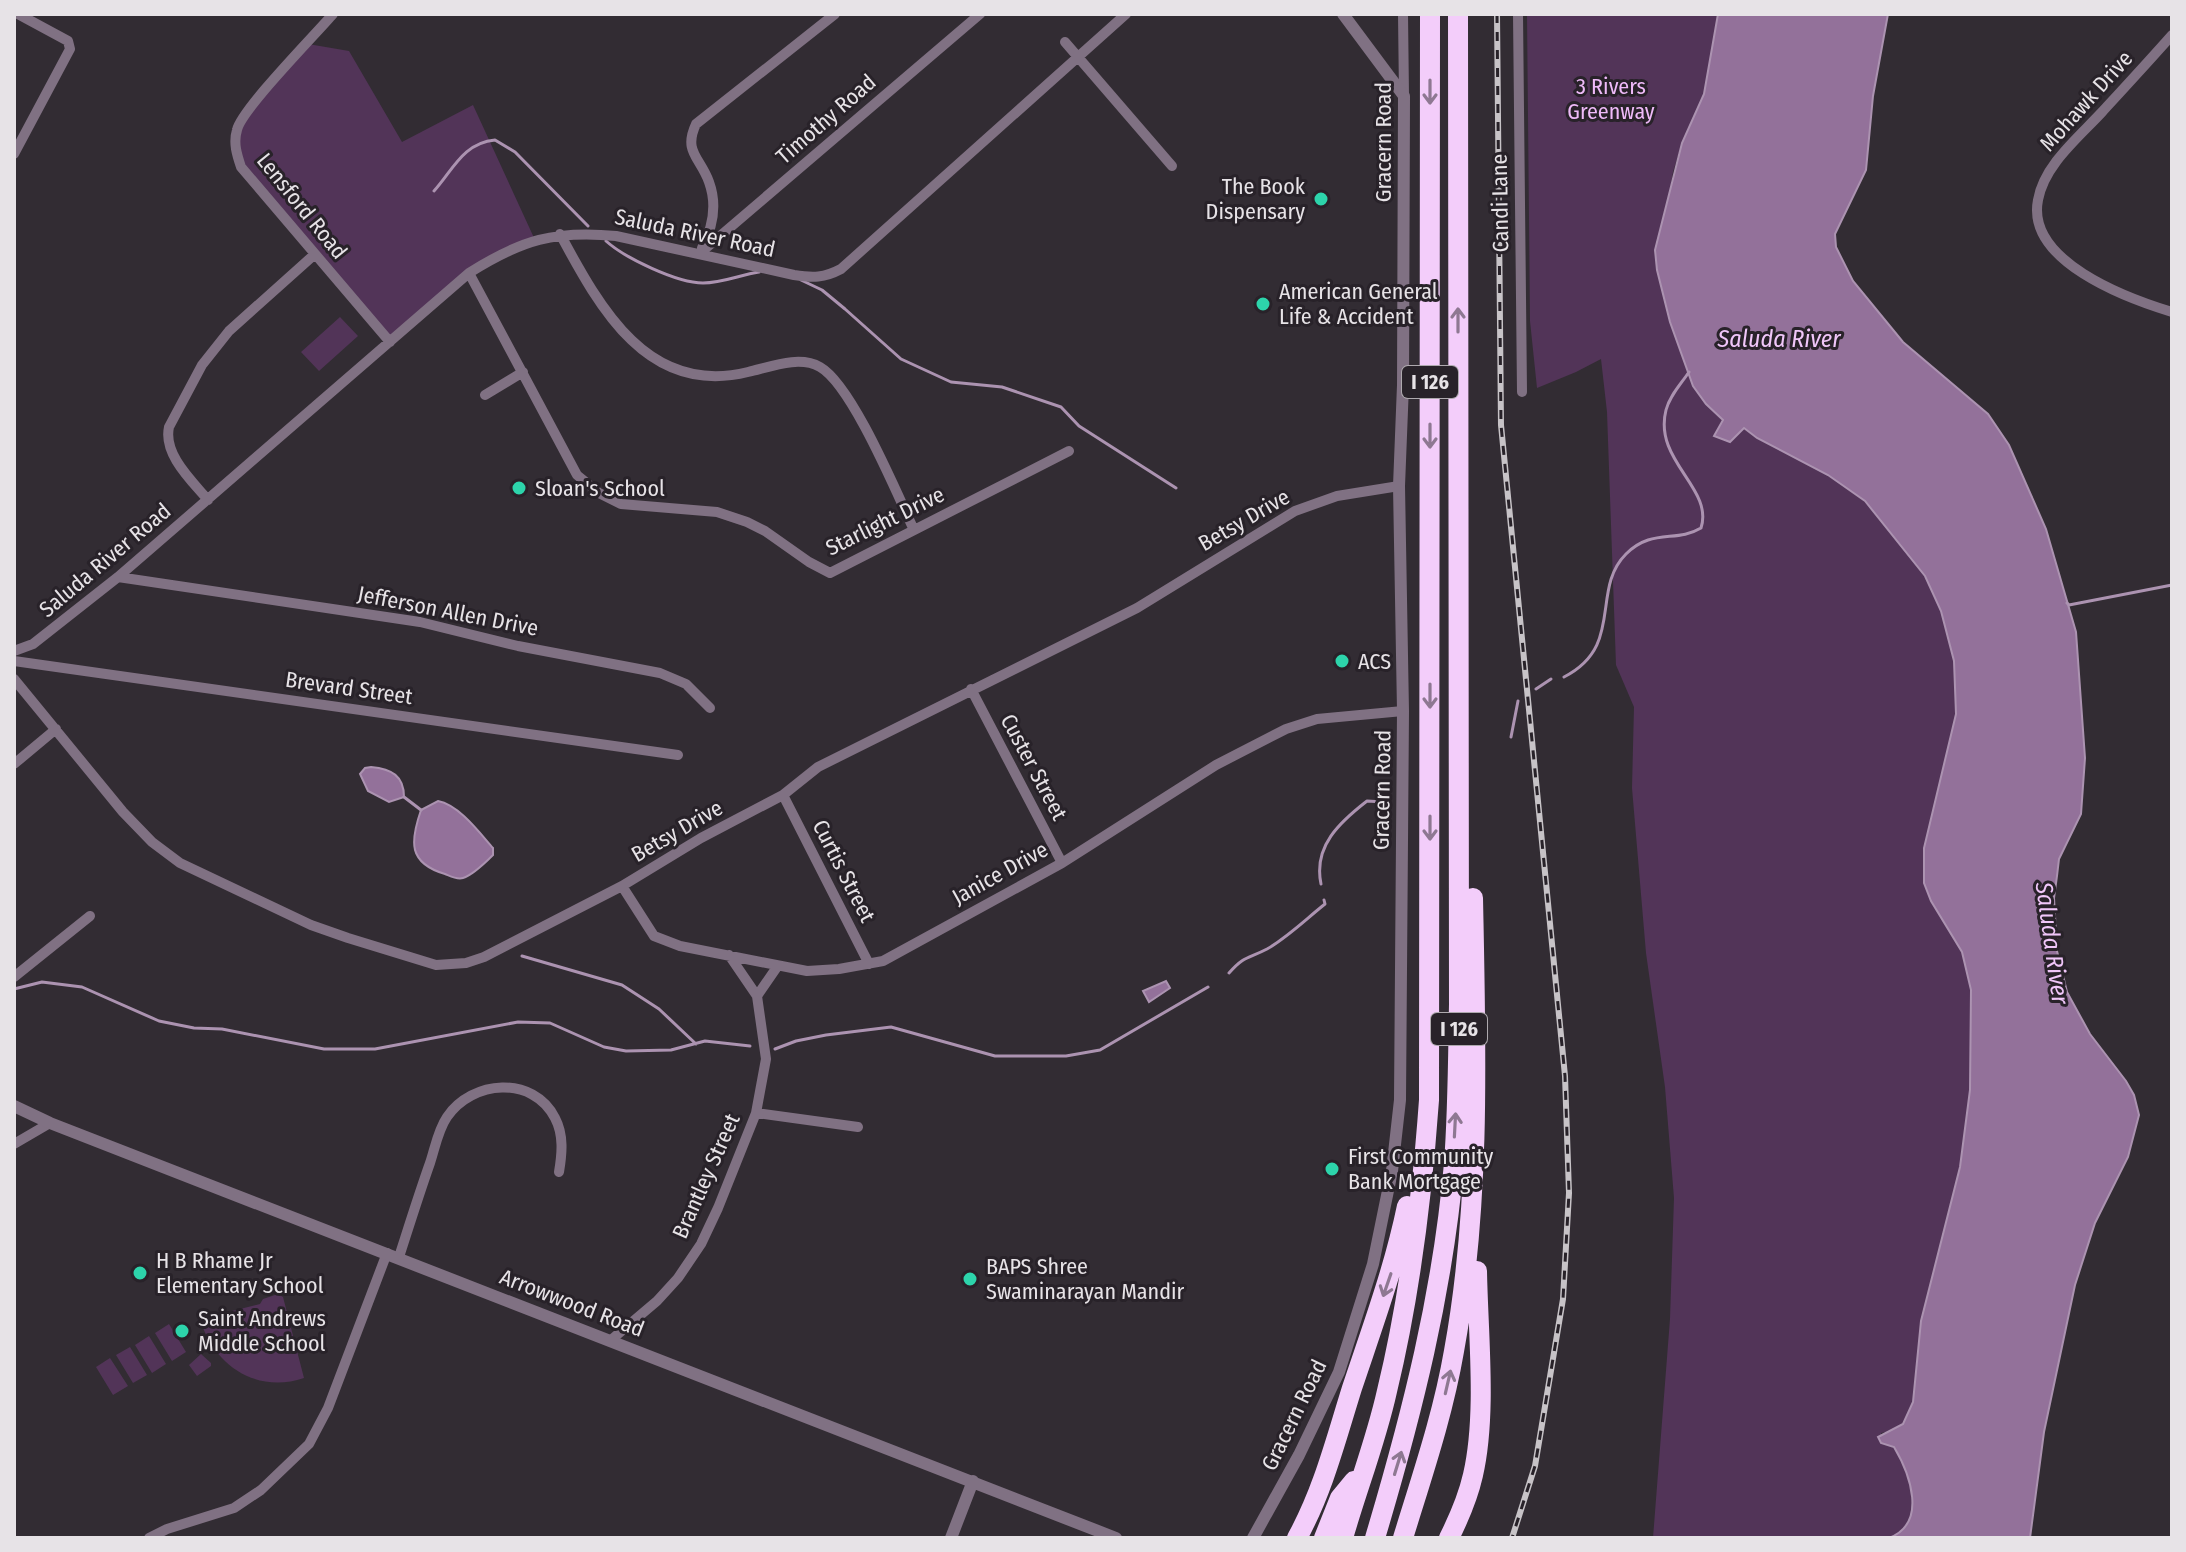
<svg xmlns="http://www.w3.org/2000/svg" width="2186" height="1552" font-family="'Fira Sans Condensed',sans-serif">
<rect width="100%" height="100%" fill="#322c33"/>
<!-- green -->
<path fill="#523458" d="M1527 14H1718L1704 95 1682 143 1673 172 1657 270 1670 322 1690 379 1693 386 1724 420 1715 437 1743 428 1757 438 1828 475 1865 501 1925 576 1941 611 1954 661 1956 714 1924 848V882L1935 908 1948 925 1962 952 1971 990 1970 1090 1960 1167 1921 1321 1913 1402 1903 1424 1891 1431 1881 1433V1443L1894 1447C1910 1474 1928 1524 1889 1538H1653L1670 1319 1674 1198 1665 1087 1646 953 1632 788 1634 707 1616 665 1607 412 1601 359 1576 372 1537 388 1530 321Z
M308 44 349 51 402 142 473 105 535 240 490 260 390 342 241 167 237 128Z
M340 317 358 336 319 371 301 352Z
M278 1294 283 1297 304 1378C257 1394 214 1366 200 1319L260 1304 263 1299Z
M169 1324 186 1352 172 1361 155 1333Z
M149 1336 166 1364 152 1373 135 1345Z
M130 1347 147 1375 133 1383 116 1355Z
M201 1354 211 1363V1366L197 1376 189 1365Z
M110 1358 128 1386 113 1395 96 1367Z"/>
<!-- water -->
<path fill="#93719a" stroke="#ac93b1" stroke-width="2" d="M1718 14H1888L1873 96 1866 170 1835 234 1836 247 1853 281 1903 342 1988 414 2009 445 2046 529 2076 632 2085 758 2081 814 2059 859 2057 876 2054 898 2057 951 2067 992 2090 1034 2126 1081 2134 1095 2139 1115 2128 1157 2095 1223 2075 1285 2044 1432 2030 1538H1889C1928 1523 1910 1474 1894 1447L1881 1443 1878 1437 1903 1424 1913 1402 1921 1321 1960 1167 1970 1090 1971 990 1962 952 1931 901 1924 883V848L1956 714 1954 661 1941 611 1925 576 1865 501 1828 475 1757 438 1744 428 1730 442 1714 436 1723 420 1706 404 1693 386 1670 322 1657 270 1655 250 1682 143 1704 94Z
M371 767C392 769 404 776 404 797L389 802 368 791 360 774 365 768Z
M438 801C459 805 479 832 493 848V855C485 863 473 875 463 878 457 880 450 876 445 874 408 863 410 842 421 810Z
M1166 981 1170 988 1149 1002 1143 991Z"/>
<g fill="none" stroke-linecap="round" stroke-linejoin="round">
<!-- stream -->
<path stroke="#ac93b1" stroke-width="3" d="M434 191C453 170 463 143 495 140L515 152 588 226
M606 241C625 258 677 283 703 283 722 283 740 275 759 272
M801 280 822 290 845 309 901 359 951 382 1002 387 1061 407 1079 426 1176 488
M2067 603 2069 605 2172 585
M1564 677C1625 646 1590 590 1626 554 1652 528 1676 543 1701 528 1714 488 1653 461 1666 410 1670 395 1681 384 1689 372
M1536 689 1551 679
M1511 737 1518 701
M404 797 421 810
M1321 884C1313 846 1340 822 1367 801L1384 802
M522 956 622 985 659 1009 696 1044
M1229 973C1245 955 1248 959 1267 949 1288 937 1306 919 1325 904L1324 900
M14 989 42 982 82 987 159 1021 194 1028 222 1029 324 1049H375L518 1022 550 1023 604 1047 626 1051 671 1050 705 1041 750 1046
M775 1049 796 1041 826 1035 891 1027 995 1056H1066L1100 1050 1208 987"/>
<!-- minor -->
<path stroke="#807183" stroke-width="10" d="M333 14C315 35 241 110 237 130 233 143 237 155 241 167L390 342
M1403 14 1404 96
M1518 14 1522 392
M2172 35C2149 61 2125 87 2102 112 2079 137 2044 165 2038 200 2026 261 2126 298 2172 312
M1065 42 1172 166
M14 154 70 49 68 41 18 14
M560 234C600 308 648 397 748 372 770 367 799 355 820 367 852 385 897 494 914 530
M702 248C713 227 717 204 709 182 700 157 683 152 696 124L835 14
M699 254 980 14
M469 273 577 475 599 493 621 504 717 512 747 522 765 531 809 562 830 573 1069 451
M485 395 523 372
M208 500C191 480 163 454 169 427L202 365 229 331 315 254
M118 577 420 622 518 646 660 673 686 684 710 708
M14 651 33 644 118 577 469 273C521 240 555 230 616 236L794 275C813 278 824 278 841 269L1126 14
M14 661 678 755
M14 679 123 812 152 842 180 863 311 925 348 938 436 965 466 963 484 957 622 886 701 838 783 795 818 767 1137 608 1295 511 1337 496 1399 486
M971 689 1062 863
M14 764 56 729
M783 795 869 964
M622 886 654 936 680 946 807 971 839 969 883 961 1062 863 1216 765 1286 729 1317 719 1403 711
M14 977 90 916
M757 996 777 967
M756 1113 858 1127
M14 1144 50 1123
M399 1257C409 1226 419 1194 430 1163 435 1148 438 1130 447 1117 472 1080 533 1075 555 1118 564 1135 562 1154 559 1172
M611 1340 657 1301 678 1278 701 1244 718 1208 756 1113 766 1059 757 996 729 955
M149 1538 167 1529 234 1508 261 1490 309 1444 328 1408 387 1253"/>
<!-- tertiary -->
<path stroke="#807183" stroke-width="12" d="M14 1106 50 1123 1116 1538
M951 1538 973 1481
M1253 1538 1299 1455 1339 1372 1373 1264 1392 1171 1400 1100 1403 711 1399 486 1403 385 1404 96 1343 14"/>
<!-- motorway -->
<path stroke="#f3cdfa" stroke-width="20" d="M1297 1538C1323 1491 1336 1439 1352 1388 1372 1328 1394 1269 1407 1206
M1324 1538 1340 1498 1354 1481
M1343 1538C1357 1489 1376 1441 1387 1391 1410 1296 1422 1198 1429 1100L1430 14
M1375 1538C1412 1414 1443 1292 1454 1163 1458 1110 1458 1057 1459 1004L1458 14
M1403 1538C1422 1476 1443 1415 1454 1351 1481 1203 1476 1048 1473 898
M1449 1538C1459 1518 1468 1497 1473 1475 1487 1414 1478 1334 1477 1271"/>
<!-- rail casing -->
<g stroke="#c7c3c7" stroke-width="6">
<path id="rail" d="M1497 14 1501 425 1565 1076 1569 1193 1563 1299 1535 1466 1512 1538"/>
</g>
<!-- rail -->
<use href="#rail" stroke="#282229" stroke-width="3" stroke-dasharray="9" stroke-linecap="butt"/>
</g>
<!-- one-way arrows -->
<defs><path id="oneway-shaft" d="M-6 0H5M1.5-3L5.5 0L1.5 3" fill="none" stroke-width="1.6" stroke-linecap="round" stroke-linejoin="round" transform="scale(2)"/></defs>
<g stroke="#8e7892">
<use href="#oneway-shaft" transform="translate(1430 92) rotate(90)"/>
<use href="#oneway-shaft" transform="translate(1458 320) rotate(-90)"/>
<use href="#oneway-shaft" transform="translate(1430 436) rotate(90)"/>
<use href="#oneway-shaft" transform="translate(1430 696) rotate(90)"/>
<use href="#oneway-shaft" transform="translate(1430 828) rotate(90)"/>
<use href="#oneway-shaft" transform="translate(1455 1125) rotate(-87)"/>
<use href="#oneway-shaft" transform="translate(1387 1285) rotate(109)"/>
<use href="#oneway-shaft" transform="translate(1448 1382) rotate(-77)"/>
<use href="#oneway-shaft" transform="translate(1398 1463) rotate(-73)"/>
</g>
<!-- markers -->
<g fill="#2dd4ab" stroke="#282229" stroke-width="3">
<circle cx="1321" cy="199" r="8"/>
<circle cx="1263" cy="304" r="8"/>
<circle cx="519" cy="488" r="8"/>
<circle cx="1342" cy="661" r="8"/>
<circle cx="1332" cy="1169" r="8"/>
<circle cx="140" cy="1273" r="8"/>
<circle cx="970" cy="1279" r="8"/>
<circle cx="182" cy="1331" r="8"/>
</g>
<g text-anchor="middle" dominant-baseline="central" stroke-width="6" stroke-linejoin="round" paint-order="stroke">
<!-- shield labels -->
<g fill="#282229" stroke="#aea9ae" stroke-width="2">
<rect x="1402" y="366" width="56" height="32" rx="6"/>
<rect x="1431" y="1013" width="56" height="32" rx="6"/>
</g>
<g font-size="20" font-weight="bold" fill="#e7e3e7">
<text x="1430" y="382">I 126</text>
<text x="1459" y="1029">I 126</text>
</g>
<!-- park labels -->
<g font-size="22" fill="#efbaf9" stroke="#282229">
<text x="1611" y="86">3 Rivers<tspan x="1611" dy="25">Greenway</tspan></text>
</g>
<!-- street labels -->
<g font-size="22" fill="#e7e3e7" stroke="#282229">
<text transform="translate(2086 101) rotate(-48)">Mohawk Drive</text>
<text transform="translate(826 119) rotate(-41)">Timothy Road</text>
<text transform="translate(1383 142) rotate(-90)">Gracern Road</text>
<text transform="translate(1500 203) rotate(-91)">Candi Lane</text>
<text transform="translate(302 206) rotate(51)">Lensford Road</text>
<text transform="translate(695 233) rotate(12)">Saluda River Road</text>
<text transform="translate(1244 520) rotate(-30)">Betsy Drive</text>
<text transform="translate(885 521) rotate(-26)">Starlight Drive</text>
<text transform="translate(105 560) rotate(-40)">Saluda River Road</text>
<text transform="translate(448 611) rotate(11)">Jefferson Allen Drive</text>
<text transform="translate(349 688) rotate(8)">Brevard Street</text>
<text transform="translate(1034 767) rotate(62)">Custer Street</text>
<text transform="translate(1382 790) rotate(-89)">Gracern Road</text>
<text transform="translate(677 831) rotate(-30)">Betsy Drive</text>
<text transform="translate(844 871) rotate(63)">Curtis Street</text>
<text transform="translate(1000 873) rotate(-29)">Janice Drive</text>
<text transform="translate(706 1176) rotate(-66)">Brantley Street</text>
<text transform="translate(572 1303) rotate(21)">Arrowwood Road</text>
<text transform="translate(1294 1415) rotate(-64)">Gracern Road</text>
</g>
<!-- poi labels -->
<g font-size="22" fill="#e7e3e7" stroke="#282229" text-anchor="start">
<text x="1305" y="186" text-anchor="end">The Book<tspan x="1305" dy="25">Dispensary</tspan></text>
<text x="1279" y="291">American General<tspan x="1279" dy="25">Life &amp; Accident</tspan></text>
<text x="535" y="488">Sloan's School</text>
<text x="1358" y="661">ACS</text>
<text x="1348" y="1156">First Community<tspan x="1348" dy="25">Bank Mortgage</tspan></text>
<text x="156" y="1260">H B Rhame Jr<tspan x="156" dy="25">Elementary School</tspan></text>
<text x="986" y="1266">BAPS Shree<tspan x="986" dy="25">Swaminarayan Mandir</tspan></text>
<text x="198" y="1318">Saint Andrews<tspan x="198" dy="25">Middle School</tspan></text>
</g>
<!-- water labels -->
<g font-size="24" font-style="italic" fill="#f0c6f9" stroke="#282229">
<text x="1779" y="339">Saluda River</text>
<text transform="translate(2052 943) rotate(82)">Saluda River</text>
</g>
</g>
<!-- border -->
<rect width="2186" height="1552" fill="none" stroke="#e7e3e7" stroke-width="32"/>
</svg>
